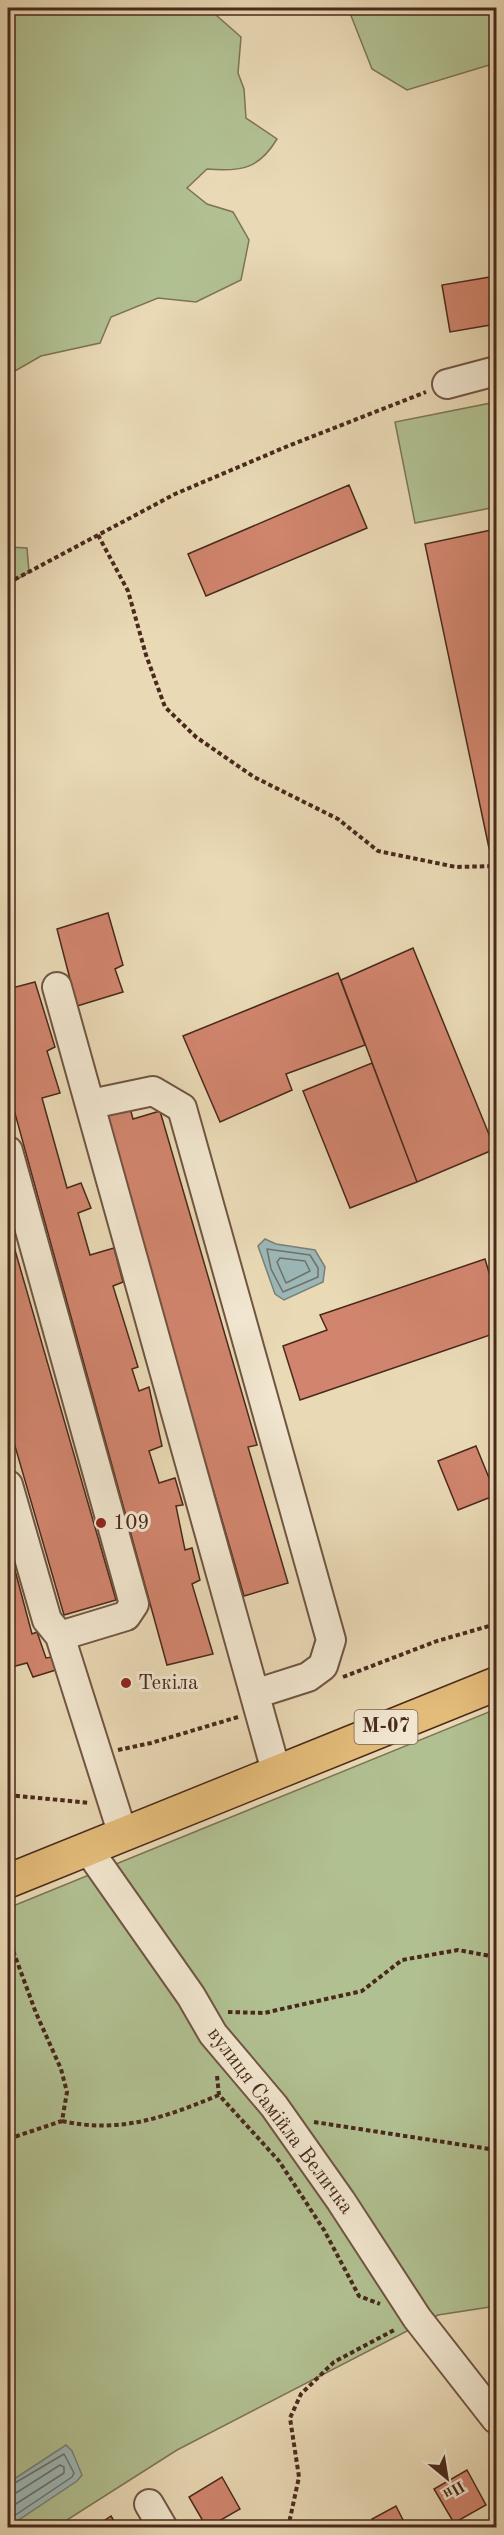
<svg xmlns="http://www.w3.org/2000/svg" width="504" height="2535" font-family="'Old Standard TT',serif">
<rect width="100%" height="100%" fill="#e9d9b5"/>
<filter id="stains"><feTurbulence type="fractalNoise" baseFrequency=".00333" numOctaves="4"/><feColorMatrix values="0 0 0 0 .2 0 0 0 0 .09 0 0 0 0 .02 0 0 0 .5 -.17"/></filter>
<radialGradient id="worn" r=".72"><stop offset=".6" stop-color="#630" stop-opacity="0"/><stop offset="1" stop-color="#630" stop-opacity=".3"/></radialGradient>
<!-- green -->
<path fill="#b1c091" stroke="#7d7456" stroke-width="1.5" d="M8 8H208L241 37 238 73 244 89 246 118 277 139C259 169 241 172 207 169L187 188 207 204 233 212 249 240 241 280 196 302 158 298 111 317 100 343 41 356 8 375Z
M348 8H496V63L407 90 372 69Z
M496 402V507L415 523 395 422Z
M8 547 27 548 29 572 8 585Z
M496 1709V2306L438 2315 177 2450 56 2527 8 2528V1908Z"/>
<!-- water -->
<path fill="#9bb8b7" stroke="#7a7f79" stroke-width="1.5" d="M265 1239 276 1244 315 1250 325 1267 323 1282 284 1300 275 1294 258 1246Z
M66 2445 72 2451 82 2475 77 2481 8 2527V2483Z"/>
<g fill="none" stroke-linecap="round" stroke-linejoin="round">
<!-- shore -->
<path stroke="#72706a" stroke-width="1.5" d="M267 1249 310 1255 318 1268V1277L283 1292 271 1269Z
M280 1258 305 1261 310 1271 286 1283 277 1262Z
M8 2487 64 2454 74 2473 72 2477 8 2520
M8 2495 16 2493 60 2465 64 2467V2473L8 2509"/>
</g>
<!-- building -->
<path fill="#d1856e" stroke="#49291c" stroke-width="1.5" d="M496 276V324L450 332 442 285Z
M349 485 367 528 206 596 188 554Z
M496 529V846L489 848 425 544Z
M108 913 123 965 115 969 123 992 77 1006 57 929Z
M413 948 495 1149 417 1182 341 980Z
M338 973 365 1045 286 1074 292 1090 220 1122 183 1036Z
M35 982 55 1047 47 1051 60 1093 42 1098 67 1188 81 1183 91 1208 78 1213 90 1255 114 1248 123 1282 113 1286 138 1367 132 1369 139 1391 149 1387 162 1446 149 1451 159 1483 175 1478 183 1505 176 1506 185 1550 192 1548 200 1580 192 1584 213 1654 167 1665 8 1088V989Z
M372 1063 417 1182 350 1208 303 1091Z
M130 1108 133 1119 160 1111 257 1445 248 1447 288 1583 244 1596 105 1116Z
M8 1226 116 1600 64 1615 8 1422Z
M485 1259 496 1296V1333L300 1400 283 1346 327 1330 320 1315Z
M476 1446 496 1495 458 1510 438 1461Z
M8 1544 32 1634 37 1632 46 1658 52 1657 56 1670 33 1677 27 1663 8 1668Z
M467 2470 486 2505 454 2523 434 2489Z
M222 2477 240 2509 207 2528 189 2497Z
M396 2506 407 2528H377L372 2519Z
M111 2516 118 2528H93Z"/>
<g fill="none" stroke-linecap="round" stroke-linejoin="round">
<!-- minor casing -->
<g stroke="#715542" stroke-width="32">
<path id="minor" d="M447 384 496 371
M57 987 276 1771
M91 1104 153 1091 182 1108 331 1640 323 1666 308 1677 255 1694
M8 1151 134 1604 126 1616 60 1636
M8 1485 47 1620 60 1636 123 1835
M87 1848 191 1996 213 2034 274 2106 341 2201 417 2318 496 2419
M149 2504 163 2528"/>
</g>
<!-- highway casing -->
<g stroke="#49291c" stroke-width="36">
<path id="highway" d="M8 1881 496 1684"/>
</g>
<!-- path -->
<path stroke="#49291c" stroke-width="4" stroke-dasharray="4.5 3" stroke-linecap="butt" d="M98 535 128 591 146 655 165 707 196 737 254 777 338 819 378 851 456 867 496 866
M8 583 175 494 288 446 426 392
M343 1677 437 1641 496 1624
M118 1750 151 1743 238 1717
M8 1795 90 1803
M8 1937 36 2013 61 2069 67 2092 62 2121 8 2139
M228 2012 264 2013 362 1991 402 1960 458 1950 496 1957
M217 2076 219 2095 279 2161 324 2230 359 2296 380 2304
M62 2121C120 2134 166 2117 219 2095
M314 2122 496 2150
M288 2528 299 2477 290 2418 301 2394 334 2362 396 2329"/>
<!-- minor -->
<use href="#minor" stroke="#f1e6cf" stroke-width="28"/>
<!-- highway -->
<use href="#highway" stroke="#e4bc7a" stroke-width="33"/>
</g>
<!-- markers -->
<g fill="#8f2418" stroke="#f1e6cf" stroke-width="2">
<circle cx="101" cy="1523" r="6"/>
<circle cx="126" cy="1683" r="6"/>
</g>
<g text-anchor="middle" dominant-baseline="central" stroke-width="6" stroke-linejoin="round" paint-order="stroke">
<!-- shield labels -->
<rect fill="#f1e6cf" stroke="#7b6252" stroke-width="1.5" x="354.5" y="1710" width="63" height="34" rx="4.5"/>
<g font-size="20" font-weight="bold" fill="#49291c">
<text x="386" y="1727">М-07</text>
</g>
<!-- poi labels -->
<g font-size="21" fill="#49291c" stroke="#f1e6cf" text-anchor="start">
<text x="113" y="1523">109</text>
<text x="138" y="1683">Текіла</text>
</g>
<!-- street labels -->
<g font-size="21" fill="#49291c" stroke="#f1e6cf">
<text transform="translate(280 2121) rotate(53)">вулиця Самійла Величка</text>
</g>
</g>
<!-- margin -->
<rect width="504" height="2535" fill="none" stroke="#e9d9b5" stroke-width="30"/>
<rect x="9" y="9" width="486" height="2517" fill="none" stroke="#49291c" stroke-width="3"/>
<rect x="15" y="15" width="474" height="2505" fill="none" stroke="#49291c" stroke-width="1.5"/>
<!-- north arrow -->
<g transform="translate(447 2478) rotate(150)" stroke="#f1e6cf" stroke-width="4.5" paint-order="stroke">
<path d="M0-4.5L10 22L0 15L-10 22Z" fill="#49291c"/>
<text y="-9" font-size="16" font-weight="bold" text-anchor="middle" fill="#49291c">Пн</text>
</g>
<rect width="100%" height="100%" filter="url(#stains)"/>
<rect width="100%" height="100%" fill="url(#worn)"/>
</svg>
